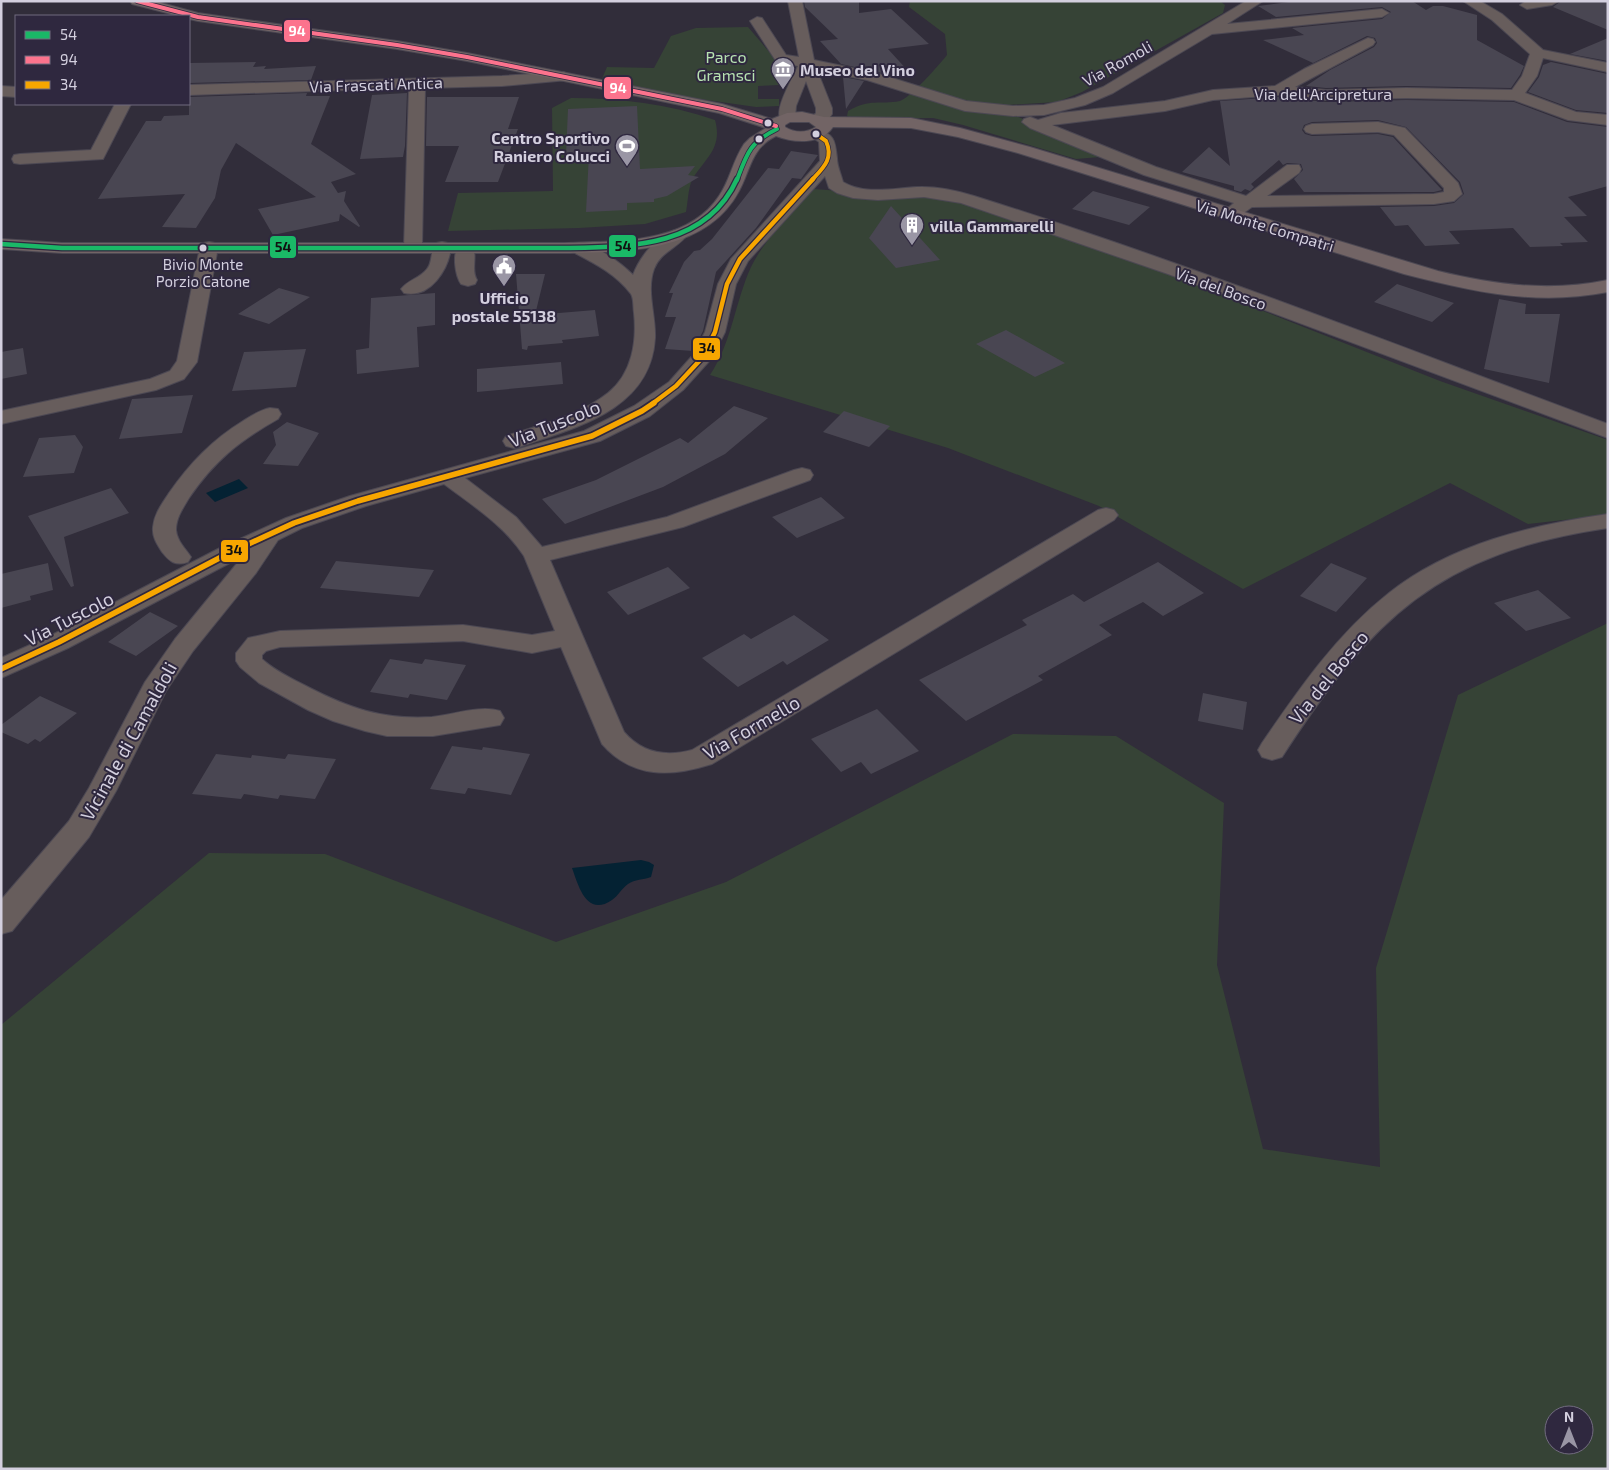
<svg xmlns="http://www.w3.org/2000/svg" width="1609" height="1470" font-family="'Exo 2',sans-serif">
<rect width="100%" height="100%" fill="#312d3a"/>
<!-- green -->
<path fill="#364336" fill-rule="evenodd" d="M910 1H1220L1225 5 1223 13 1082 92 1057 102 1007 105 1004 111 1112 156 1076 159 963 125 933 118 853 119 847 116 848 111C871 98 879 105 900 101 910 98 939 65 947 55L945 34 909 7Z
M748 27 776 60 779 85 758 86V99H779V106L756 107 679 96 601 81 607 67 654 68 671 36 696 28Z
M571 98C619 98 669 104 715 120 723 149 705 158 692 180 688 189 688 202 686 212L645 224 579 228 448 231 458 193 553 191 552 108Z
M813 189 942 198 975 205 1132 259 1440 381 1608 440V515L1528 524 1450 483 1243 589 1099 506 948 448 710 375C732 342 735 302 751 267 765 238 792 214 813 189Z
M1608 623V1469H1V1025L209 853 325 854 556 942 726 882 1013 734 1116 736 1224 803 1217 965 1263 1149 1380 1167 1376 968 1458 695ZM1554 1415H1584V1445H1554Z"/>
<!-- water -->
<path fill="#042233" d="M239 479 248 488 215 502 206 493Z
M641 860 649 862 654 865 651 877C643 880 635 879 628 884 622 888 618 896 612 900 586 918 578 884 572 868Z"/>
<!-- building -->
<path fill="#494652" d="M804 1H859V13L891 9 929 44 888 49 909 72 887 74 841 64 820 41 838 39 805 7Z
M1296 1H1412L1426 10 1433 6H1443L1477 15V40L1524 66 1520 75 1511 88 1406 86 1326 88 1306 86 1330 70 1374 47 1377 43 1375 38 1367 36 1313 63 1263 40 1304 35 1292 28 1382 19 1391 12 1382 7 1276 17 1258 6Z
M1561 1H1608V30L1553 7Z
M1608 38V61L1570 54Z
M256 62 253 67 266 66 264 69 316 66 311 80 189 83V63Z
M1551 62 1608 74V113L1576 110 1528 92 1539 77 1543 65Z
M843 77 864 81 846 109Z
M307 93 306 96H330L311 144 356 174 331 182 338 193 346 191 344 201 360 226 359 227 340 214 339 221 273 235 258 209 316 197 236 143 221 170 215 198 196 228 162 227 185 194 98 199 146 121H161L164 116 189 115V97Z
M407 93 405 146 403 157 360 159 372 95Z
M427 97H519L508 129H518L498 182H445L459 146H426Z
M1278 97 1326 102 1406 100 1514 102 1567 122 1608 127V186L1568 197 1587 216 1564 217 1588 242 1560 243 1563 246 1530 247 1513 228 1449 231 1460 244 1425 246 1408 225 1395 226 1380 207 1434 206 1454 203 1464 194 1460 182 1406 127 1378 120 1312 122 1304 125 1302 130 1305 134 1312 136 1378 134 1393 137 1442 190 1434 192H1304L1294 179 1303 170 1301 164 1287 163 1283 165 1279 160 1251 184 1254 187 1250 191 1245 189 1241 192 1234 190V186L1182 172 1209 147 1230 166 1220 101Z
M637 106 640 169 695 166 688 175 699 177 667 196 654 199V202L627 203V210L586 212 589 154 566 155 568 109Z
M791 151 818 155 801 179 792 178 756 228 716 272 703 331 693 351 665 349 676 317H665L673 293H669L684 262 694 251 700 250 712 239 768 168 779 169Z
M1093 191 1150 207 1129 225 1072 209Z
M891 206 940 260 896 268 869 238Z
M516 274H545L535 315 595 310 599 336 562 340 563 343 528 346 527 350 522 349Z
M1397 284 1454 303 1432 322 1374 302Z
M279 288 310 297 269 324 238 314Z
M435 293V325L417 327 419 367 357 374 356 350 369 348 371 298Z
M1499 299 1526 304 1525 314H1560L1549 383 1484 369Z
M1006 330 1065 363 1035 377 976 344Z
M23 348 27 374 1 379V352Z
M306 349 296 387 232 391 244 352Z
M561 362 563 384 477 392V369Z
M193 395 182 433 119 439 132 399Z
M734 406 768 418 725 454 663 487 565 524 542 499 596 480 680 438 688 443Z
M844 411 890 426 869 447 823 432Z
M287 422 319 433 298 466 263 464 276 445 273 432Z
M75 435 83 447 74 473 23 477 39 438Z
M111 488 129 513 64 537 74 586 71 587 28 516Z
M821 497 845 518 797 538 772 517Z
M336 561 434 570 419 597 320 588Z
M1158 562 1204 593 1163 616 1143 602 1099 625 1112 635 1038 676 1043 680 966 721 919 680 1027 625 1022 620 1073 594 1084 602Z
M48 563 53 590 30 596 31 600 1 608V574Z
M1331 563 1367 578 1336 612 1300 596Z
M668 567 690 588 628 615 607 592Z
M1538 590 1571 618 1526 631 1494 603Z
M150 612 178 626 136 656 108 642Z
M794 615 829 640 787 665 783 661 738 687 702 658 744 634 751 639Z
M390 659 422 664 425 659 466 665 447 700 410 694 408 698 370 692Z
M1203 693 1247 702 1243 730 1198 721Z
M40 696 77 713 40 742 35 739 28 744 1 732V725Z
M877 709 919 751 871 774 861 762 841 772 811 739Z
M452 746 482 750 483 747 530 754 511 795 468 788 465 794 430 789Z
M216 754 251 758 252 755 285 759 288 754 336 759 315 799 280 795 278 799 244 794 241 799 192 794Z"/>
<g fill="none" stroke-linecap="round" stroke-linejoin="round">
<!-- minor casing -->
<g stroke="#4c4853" stroke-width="2">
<path id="minor" d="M788 1H802L814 60 876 73 966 101 1013 106 1044 105 1075 98 1103 87 1246 1H1263L1227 24 1382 9 1389 13 1382 17 1212 34 1113 93 1085 105 1044 115 1013 116 965 111 867 80 817 70 832 108V114C827 122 821 126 811 123L809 120 816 113V108L806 81 796 106 795 118 793 121H781C773 110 793 78 798 66L776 61 750 21 757 17 762 18 786 55 799 57Z
M1463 1H1480L1502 14 1543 50 1608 63V72L1543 58 1537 76 1525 93 1576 112 1608 115V125L1568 120 1514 100 1406 98 1326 100 1279 95 1213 100 1165 111 1052 125 1156 167 1246 196 1287 165H1299L1301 169 1299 173 1267 196 1434 194 1444 192V188L1394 135 1378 132 1312 134 1306 132 1304 129 1306 126 1312 124 1378 122 1405 128 1458 183 1462 194 1454 201 1434 204 1252 207C1243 213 1235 221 1224 218L1221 214 1234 203 1144 175 1030 128 1022 122 1024 119 1030 117 1038 120 1061 113 1165 101 1213 90 1275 86 1304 69 1368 38 1373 39 1375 42 1373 45 1295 87 1326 90 1406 88 1512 90 1522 76 1530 54 1492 20Z
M1526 1H1559L1552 5 1527 9 1520 5Z
M563 72 568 74 571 77 568 80 502 86 425 88 422 247 419 251 413 252 407 251 404 247 409 88 189 95V85L502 76Z
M1 86 16 87V97L1 96Z
M115 104H131L103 159 20 164 14 163 12 159 14 155 20 154 91 150Z
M816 129C835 134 835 141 837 158 837 166 841 174 843 182 866 196 897 187 922 187 940 187 958 191 974 196 1188 263 1398 346 1608 424V438L1168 274 961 203 924 197 878 200 853 198 837 193 829 188 825 176 748 261 736 284 725 332 712 358 683 390 650 416 600 441 465 478 516 517 542 547 667 517 794 470 802 468 810 470 813 475 810 480 683 527 550 560 624 732C642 753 666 757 692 750L1098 510 1106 508 1114 510 1118 515 1114 520 712 764C671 777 633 779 602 744L561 647 532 653 463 641 280 647 266 651 262 655V659C274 670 290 678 304 685 348 708 382 720 432 717 453 715 479 705 500 711L504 718 500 725 433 736H387L365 731 333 721 308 710 259 683 240 667 236 661V653L248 638 280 631 463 625 532 635 555 631 524 556C504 525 473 506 444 484L366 506 302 528 278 540 256 573 193 651 166 691 116 791 89 837 12 931 1 934V900L69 821 89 788 145 682 175 639 243 556 68 648 1 678V658L50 636 218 549 286 518 350 496 584 431 634 406 669 382 693 355 705 332 718 284 731 259 820 161 819 142 808 134 810 131Z
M679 229 685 230 688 234C678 248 660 252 654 269 646 291 656 315 655 338 651 409 578 427 522 446L514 448 506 446 503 441 506 436C540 425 579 416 608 393 632 374 637 342 634 313 633 307 634 299 631 294 616 274 594 263 573 252L570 248 573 244C591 240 621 263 633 275 640 256 658 234 679 229Z
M209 242 215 243 218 247 197 362 184 379 156 390 1 424V411L150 379 170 371 177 361 200 247 203 243Z
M442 242 448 243 451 247C449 269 430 299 404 293L401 289C408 280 420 278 427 269 433 262 430 251 436 243Z
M465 243 471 244C479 255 470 269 477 280L475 284 468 286 461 284C455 275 452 254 459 244Z
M270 408 278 409 281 414 278 419C239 441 214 461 189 498 183 508 176 518 176 530 177 541 185 548 191 557L188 562C175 566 170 562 162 552 157 544 152 537 153 527 154 514 162 504 169 493 190 463 212 440 243 421 251 416 260 410 270 408Z
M1608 514V528C1438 553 1372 618 1282 757L1272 760 1262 757 1258 750 1262 743C1299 689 1337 634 1389 593 1451 544 1531 525 1608 514Z"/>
</g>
<!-- major casing -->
<g stroke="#4c4853" stroke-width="2">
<path id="major" d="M130 1H154L198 13 397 41 467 53 722 104 772 119 787 113 802 112 824 117 911 118 960 128 1030 147 1438 271C1495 285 1550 292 1608 280V292C1536 306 1474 292 1404 274L1018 153 958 137 911 128 833 127C821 145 794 143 776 136 751 148 751 169 739 191 706 253 625 252 564 253H62L1 249V239L62 243H564C615 241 687 245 719 196 730 180 733 160 744 144L750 138 766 128 719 113 467 61 397 49 198 21 189 19V16H179L132 4ZM790 122H809L816 127C806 133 795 133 785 127V125Z"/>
</g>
<!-- minor -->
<use href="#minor" fill="#675d5c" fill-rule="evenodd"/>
<!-- major -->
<use href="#major" fill="#726465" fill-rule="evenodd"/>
<!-- bus-1-far1 casing -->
<g stroke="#2f283f" stroke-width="5.5">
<path id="bus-1-far1" d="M737 180C747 153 750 142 777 129"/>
</g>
<!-- bus-1 casing -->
<g stroke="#2f283f" stroke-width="7">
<path id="bus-1" d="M1 244 62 248H564C629 247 706 248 737 179"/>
</g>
<!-- bus-2 casing -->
<g stroke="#2f283f" stroke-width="5.5">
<path id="bus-2" d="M137 1 198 17 397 45 467 57 722 109 776 126"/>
</g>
<!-- bus-3-far2 casing -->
<g stroke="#2f283f" stroke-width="5.5">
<path id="bus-3-far2" d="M812 180C823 168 834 159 826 141L816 134"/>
</g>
<!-- bus-3-far1 casing -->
<g stroke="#2f283f" stroke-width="7">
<path id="bus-3-far1" d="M652 404 676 386 702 358 715 332 727 284 740 259 813 179"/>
</g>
<!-- bus-3 casing -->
<g stroke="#2f283f" stroke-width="9">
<path id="bus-3" d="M1 669 59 642 227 554 294 523 358 501 592 436 642 411 654 403"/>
</g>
<!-- bus-1-far1 -->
<use href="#bus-1-far1" stroke="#1ab867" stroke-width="4"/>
<!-- bus-1 -->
<use href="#bus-1" stroke="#1ab867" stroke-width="4.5"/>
<!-- bus-2 -->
<use href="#bus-2" stroke="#fc738d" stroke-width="4"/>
<!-- bus-3-far2 -->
<use href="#bus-3-far2" stroke="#f7a600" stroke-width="4"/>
<!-- bus-3-far1 -->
<use href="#bus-3-far1" stroke="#f7a600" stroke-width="4.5"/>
<!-- bus-3 -->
<use href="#bus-3" stroke="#f7a600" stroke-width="5.5"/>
</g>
<!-- icons -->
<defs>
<g id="museum-pin" transform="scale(1.25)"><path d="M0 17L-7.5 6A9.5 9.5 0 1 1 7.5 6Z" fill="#9a96a5" stroke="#2f283f"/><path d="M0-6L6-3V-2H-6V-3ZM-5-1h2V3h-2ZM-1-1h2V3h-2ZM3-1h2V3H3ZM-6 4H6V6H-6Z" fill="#fff"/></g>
<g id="stadium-pin" transform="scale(1.25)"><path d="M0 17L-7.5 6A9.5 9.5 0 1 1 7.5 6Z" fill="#9a96a5" stroke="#2f283f"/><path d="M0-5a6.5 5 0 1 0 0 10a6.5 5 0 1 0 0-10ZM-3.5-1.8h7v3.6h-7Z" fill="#fff"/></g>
<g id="building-pin" transform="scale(1.25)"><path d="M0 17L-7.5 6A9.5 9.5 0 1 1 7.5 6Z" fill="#9a96a5" stroke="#2f283f"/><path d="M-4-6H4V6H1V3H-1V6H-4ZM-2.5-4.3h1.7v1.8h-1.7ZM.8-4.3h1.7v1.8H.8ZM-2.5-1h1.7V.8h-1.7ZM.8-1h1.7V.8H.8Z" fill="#fff"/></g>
<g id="civic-pin" transform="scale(1.25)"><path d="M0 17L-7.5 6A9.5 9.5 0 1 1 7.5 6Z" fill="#9a96a5" stroke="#2f283f"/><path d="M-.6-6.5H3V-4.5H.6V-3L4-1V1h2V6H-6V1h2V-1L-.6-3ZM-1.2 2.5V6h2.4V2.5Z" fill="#fff"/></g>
</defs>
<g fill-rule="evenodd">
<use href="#museum-pin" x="783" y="69"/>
<use href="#stadium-pin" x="627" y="146"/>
<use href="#building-pin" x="912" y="225"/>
<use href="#civic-pin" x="504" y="266"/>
</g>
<!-- markers -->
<g fill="#d3cfde" stroke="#2f283f" stroke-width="2">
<circle cx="768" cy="123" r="4.5"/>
<circle cx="816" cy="134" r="4.5"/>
<circle cx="759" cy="139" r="4.5"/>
<circle cx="203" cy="248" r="4.5"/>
</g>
<g text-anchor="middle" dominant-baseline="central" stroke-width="4" stroke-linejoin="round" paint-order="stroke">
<!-- far-bus labels -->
<g font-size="15" fill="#d3cfde" stroke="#2f283f">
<text x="203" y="264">Bivio Monte<tspan x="203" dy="17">Porzio Catone</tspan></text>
</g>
<!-- far-park labels -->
<g font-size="16" fill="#b6e1b0" stroke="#2f283f">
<text x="726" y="56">Parco<tspan x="726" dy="18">Gramsci</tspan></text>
</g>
<!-- far-street labels -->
<g font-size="16" fill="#d3cfde" stroke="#2f283f">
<text transform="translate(1117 63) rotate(-29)">Via Romoli</text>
<text transform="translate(376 84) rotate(-2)">Via Frascati Antica</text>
<text x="1323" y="93">Via dell'Arcipretura</text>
<text transform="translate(1265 225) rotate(17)">Via Monte Compatri</text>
<text transform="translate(1221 288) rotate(20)">Via del Bosco</text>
</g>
<!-- far-poi labels -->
<g font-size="16" font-weight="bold" fill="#d3cfde" stroke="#2f283f" text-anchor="start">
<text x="800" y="69">Museo del Vino</text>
<text x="610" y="137" text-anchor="end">Centro Sportivo<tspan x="610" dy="18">Raniero Colucci</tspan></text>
<text x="930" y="225">villa Gammarelli</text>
<text x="504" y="297" text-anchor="middle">Ufficio<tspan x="504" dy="18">postale 55138</tspan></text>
</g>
<!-- street labels -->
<g font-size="19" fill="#d3cfde" stroke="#2f283f">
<text transform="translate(554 423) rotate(-22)">Via Tuscolo</text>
<text transform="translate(69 618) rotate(-27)">Via Tuscolo</text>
<text transform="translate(1328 677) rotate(-51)">Via del Bosco</text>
<text transform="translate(751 727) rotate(-30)">Via Formello</text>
<text transform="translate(128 741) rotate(-61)">Vicinale di Camaldoli</text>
</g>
</g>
<g stroke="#2f283f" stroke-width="2">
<rect x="283" y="19" width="28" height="24" rx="5" fill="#fc738d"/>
<rect x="603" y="76" width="29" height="24" rx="5" fill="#fc738d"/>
<rect x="608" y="234" width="29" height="24" rx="5" fill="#1ab867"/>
<rect x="269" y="235" width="28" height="24" rx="5" fill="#1ab867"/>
<rect x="692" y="337" width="29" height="24" rx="5" fill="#f7a600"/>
<rect x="220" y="539" width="29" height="24" rx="5" fill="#f7a600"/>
</g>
<g font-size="14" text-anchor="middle" font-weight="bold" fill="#fff">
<text x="297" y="36">94</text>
<text x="618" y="93">94</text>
</g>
<g font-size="14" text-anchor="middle" font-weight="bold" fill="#111">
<text x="623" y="251">54</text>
<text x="283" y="252">54</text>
<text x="707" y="353">34</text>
<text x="234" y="555">34</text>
</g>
<!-- border -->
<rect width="1609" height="1470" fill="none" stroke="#d3cfde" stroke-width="5"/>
<!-- legend -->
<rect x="15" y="15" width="175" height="90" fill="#2f283f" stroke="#716b7f"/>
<rect x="25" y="31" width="25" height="8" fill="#1ab867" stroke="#716b7f"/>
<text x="60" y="40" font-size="15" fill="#d3cfde">54</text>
<rect x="25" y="56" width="25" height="8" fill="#fc738d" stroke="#716b7f"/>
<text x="60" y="65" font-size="15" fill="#d3cfde">94</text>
<rect x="25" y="81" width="25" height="8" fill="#f7a600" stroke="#716b7f"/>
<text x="60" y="90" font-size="15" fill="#d3cfde">34</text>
<!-- north arrow -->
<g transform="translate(1569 1430)"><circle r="24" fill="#2f283f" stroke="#716b7f"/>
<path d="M0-4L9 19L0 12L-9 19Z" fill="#9a96a5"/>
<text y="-8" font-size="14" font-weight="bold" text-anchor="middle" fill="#d3cfde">N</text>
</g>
</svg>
